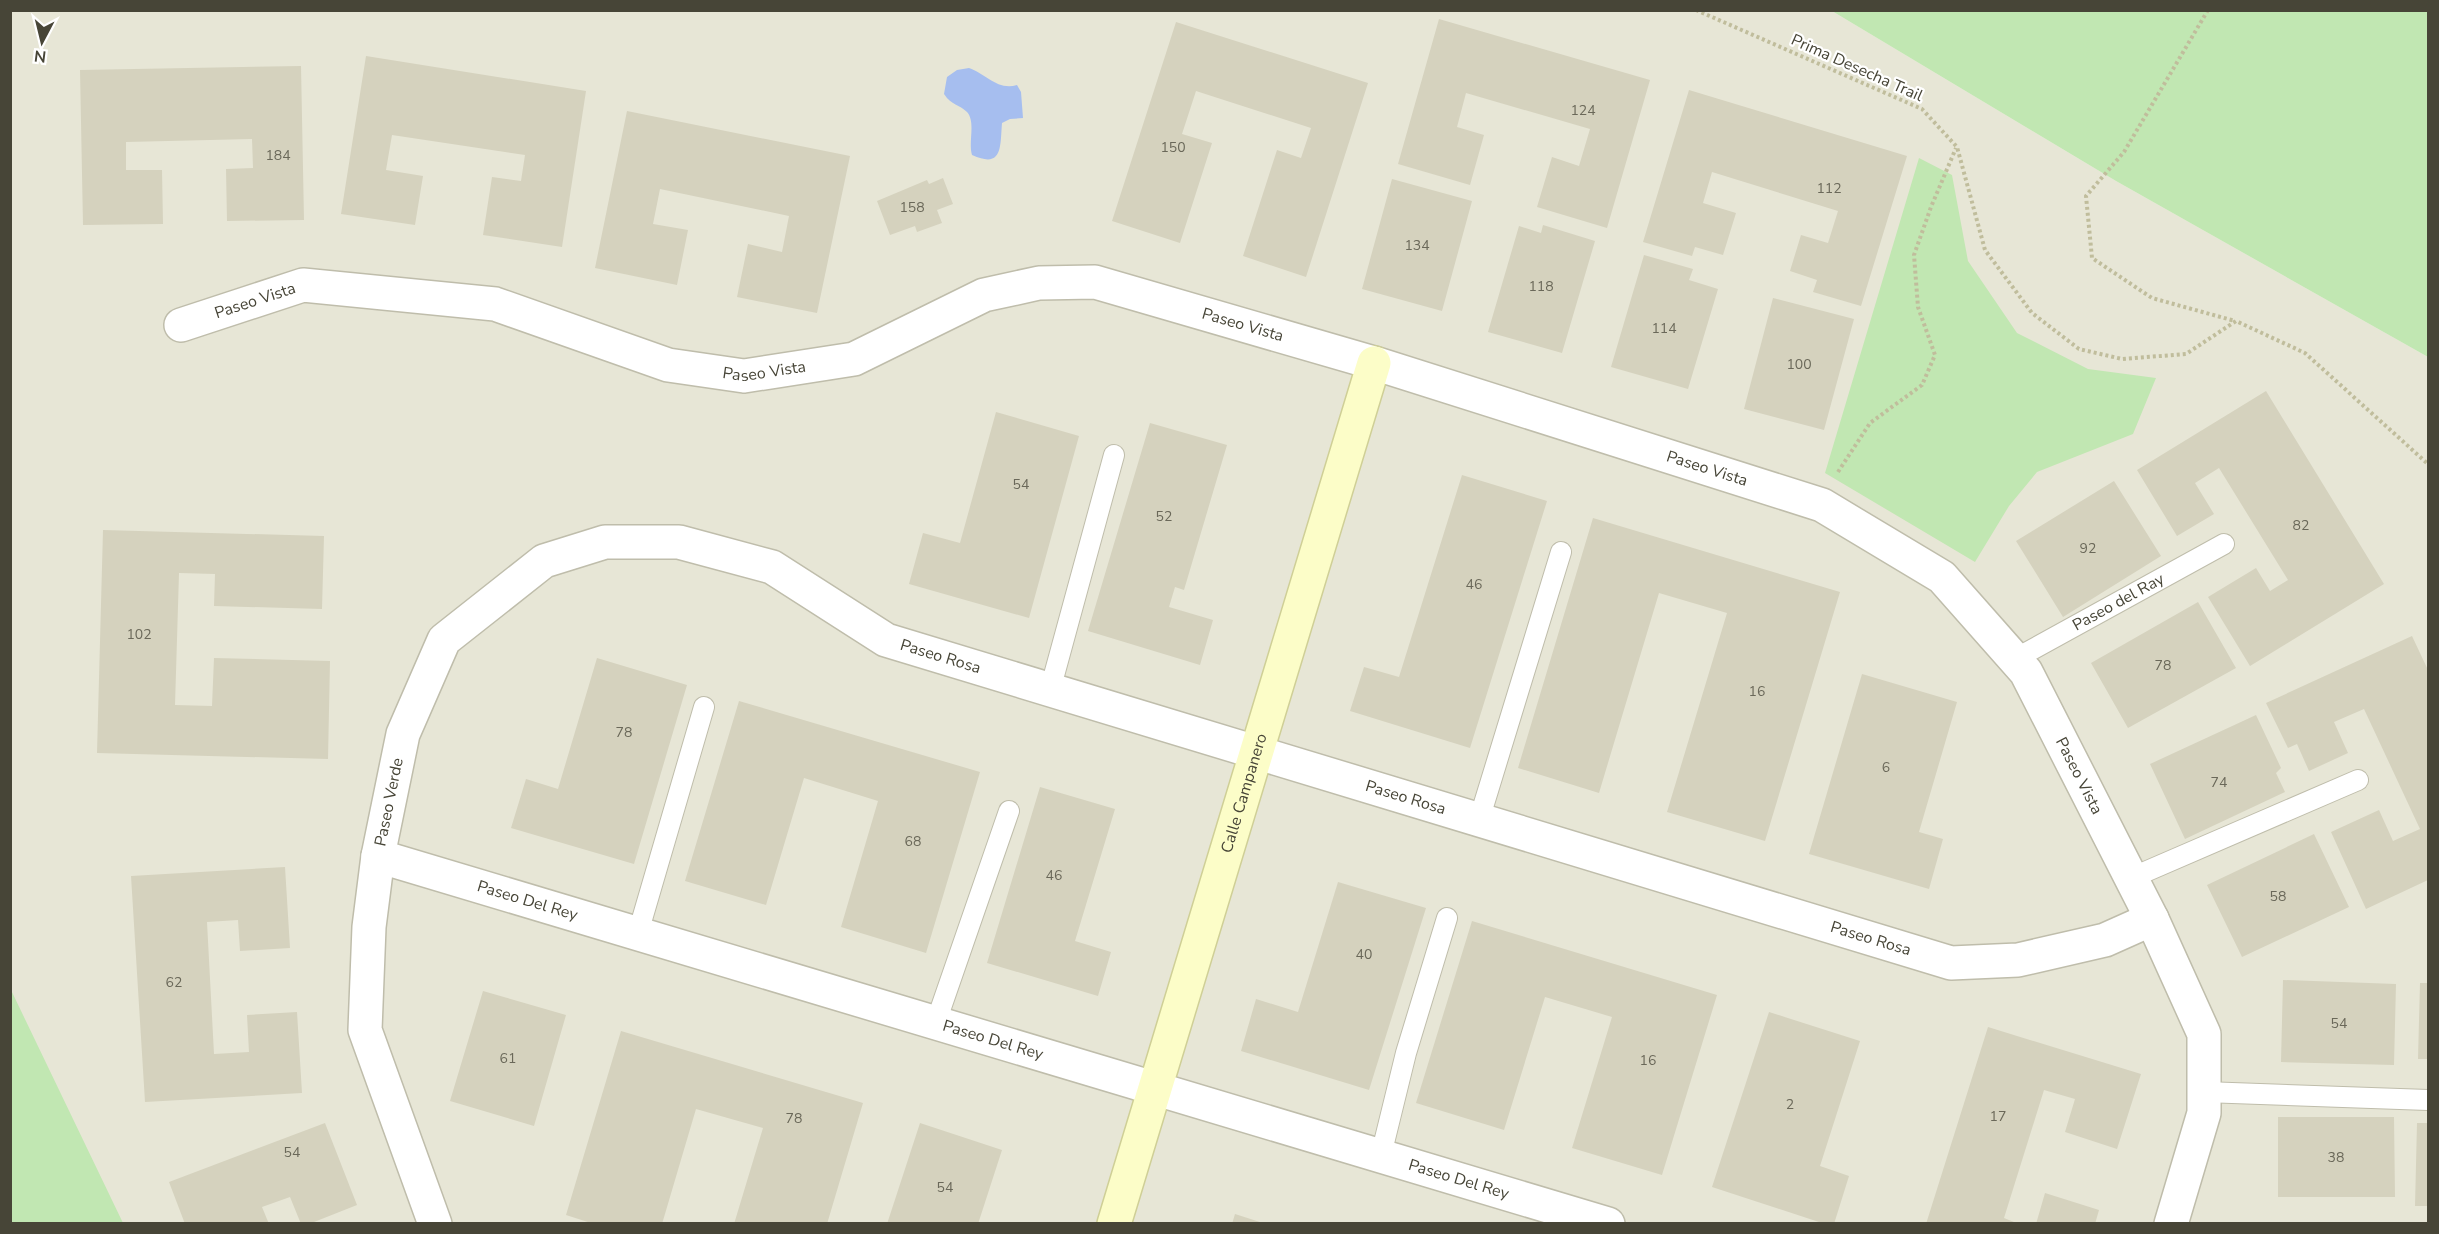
<svg xmlns="http://www.w3.org/2000/svg" width="2439" height="1234" font-family="'Nunito Sans',sans-serif">
<rect width="100%" height="100%" fill="#f4f3e8"/>
<!-- residential -->
<path fill="#e7e6d6" d="M10 11H1832L2116 181 2428 357V1223H11Z"/>
<!-- green -->
<path fill="#c1e7b2" d="M1832 11H2428V357L2116 181Z
M1919 158 1952 175 1968 261 2017 333 2088 369 2156 378 2133 434 2037 472 2009 506 1975 562 1825 473Z
M10 990H11L123 1223H11Z"/>
<!-- water -->
<path fill="#a6beef" d="M969 68C986 74 998 91 1017 85L1021 92 1023 118 1010 119 1002 123C1000 147 1003 169 972 155 968 142 976 122 967 112 959 104 952 106 944 94L947 77 957 70Z"/>
<!-- building -->
<path fill="#d5d2be" d="M1439 19 1650 80 1607 228 1537 207 1552 157 1579 166 1590 129 1466 93 1457 127 1484 135 1470 185 1398 164Z
M1176 22 1368 83 1306 277 1243 256 1277 150 1301 158 1311 128 1196 91 1182 134 1212 143 1180 243 1112 221Z
M366 56 586 91 562 247 483 235 492 177 521 181 525 155 392 135 386 170 423 176 415 225 341 214Z
M301 66 304 220 227 221 226 169 253 168 252 139 126 142V170H162L163 224 83 225 80 70Z
M1689 90 1907 156 1861 306 1813 292 1817 280 1790 271 1801 235 1828 243 1838 211 1712 172 1703 203 1736 213 1723 255 1695 247 1692 256 1643 242Z
M627 111 850 156 817 313 737 297 748 244 782 252 789 216 660 189 653 224 688 230 677 285 595 268Z
M943 178 953 204 937 210 942 223 917 232 915 226 890 235 877 201 927 180 929 184Z
M1392 179 1472 201 1442 311 1362 289Z
M1543 225 1595 241 1562 353 1488 332 1519 226 1541 233Z
M1644 255 1693 269 1689 280 1718 289 1688 389 1611 367Z
M1773 298 1854 319 1824 430 1744 409Z
M2266 391 2384 584 2250 666 2208 597 2256 568 2270 591 2288 580 2219 468 2195 483 2214 514 2177 536 2137 470Z
M996 412 1079 436 1029 618 909 584 923 533 960 543Z
M1150 423 1227 445 1184 590 1175 587 1169 607 1213 620 1200 665 1088 631Z
M1462 475 1547 501 1470 748 1350 711 1364 667 1399 677Z
M2114 481 2161 556 2063 617 2016 541Z
M1593 518 1840 592 1765 841 1667 812 1727 613 1659 593 1599 793 1518 768Z
M103 530 324 536 322 609 214 606 215 574 179 573 175 705 212 706 214 658 330 661 328 759 97 753Z
M2198 602 2236 668 2128 728 2091 663Z
M2412 636 2428 670V880L2366 909 2331 832 2379 810 2393 841 2420 829 2364 709 2334 722 2348 753 2309 771 2297 744 2288 748 2266 703Z
M597 658 687 685 634 864 511 828 526 779 558 789Z
M1862 674 1957 702 1919 832 1943 839 1929 889 1809 854Z
M739 701 980 772 926 953 841 927 878 801 804 778 766 905 685 881Z
M2256 715 2281 768 2276 773 2285 792 2185 839 2150 764Z
M1040 787 1115 809 1075 941 1111 952 1098 996 987 963Z
M2314 834 2349 907 2242 957 2207 885Z
M285 867 290 948 240 951 238 920 207 922 214 1054 249 1052 247 1015 297 1012 302 1093 145 1102 131 876Z
M1338 882 1426 908 1369 1090 1241 1051 1256 999 1298 1012Z
M1472 921 1717 995 1662 1175 1572 1148 1612 1017 1545 997 1504 1130 1416 1103Z
M2283 980 2396 984 2394 1065 2281 1062Z
M2420 983H2428V1059H2418Z
M483 991 566 1015 534 1126 450 1101Z
M1769 1012 1860 1041 1820 1166 1849 1176 1834 1224H1825L1712 1187Z
M1988 1027 2141 1074 2117 1149 2065 1132 2075 1099 2044 1090 2004 1218 2019 1224H1926Z
M621 1031 863 1103 827 1224H734L763 1128 696 1109 662 1224H594L566 1215Z
M2278 1117H2394L2395 1197H2278Z
M325 1123 357 1205 309 1224H301L290 1197 262 1207 269 1224H185L169 1182Z
M920 1123 1002 1150 978 1224H887Z
M2417 1123H2428V1206H2415Z
M2045 1193 2099 1210 2095 1224H2036Z
M1235 1214 1263 1223V1224H1232Z"/>
<g fill="none" stroke-linecap="round" stroke-linejoin="round">
<!-- lane casing -->
<g stroke="#bfbdab" stroke-width="22">
<g id="lane">
<path id="s1" d="M2015 659 2224 544"/>
<path d="M1050 690 1114 455"/>
<path d="M1479 820 1561 552"/>
<path d="M2131 878 2358 780"/>
<path d="M638 933 704 707"/>
<path d="M936 1022 1009 811"/>
<path d="M2204 1092 2428 1100"/>
<path d="M1381 1155 1406 1053 1447 918"/>
</g>
</g>
<!-- street casing -->
<g stroke="#bfbdab" stroke-width="36">
<g id="street">
<path id="s2" d="M181 325 303 285 495 304 668 365 744 376 854 359 984 295 1039 283 1095 282 1374 363 1822 505 1942 577 2026 672 2152 919 2204 1034V1113L2171 1224"/>
<path id="s3" d="M378 856 1608 1224"/>
<path id="s4" d="M435 1224 365 1030 369 927 378 856 403 734 444 640 544 561 605 542H679L772 567 886 640 1951 963 2018 960 2105 940 2152 919"/>
</g>
</g>
<!-- secondary casing -->
<g stroke="#cfcf96" stroke-width="36">
<g id="secondary">
<path id="s5" d="M1114 1224 1374 363"/>
</g>
</g>
<!-- path -->
<path stroke="#c0bd9c" stroke-width="4" stroke-dasharray="3 3" stroke-linecap="butt" d="M1696 10 1922 109 1957 147 1985 250 2032 313 2079 349 2122 359 2186 354 2236 321 2305 353 2428 464
M2208 10 2124 152 2086 196 2092 258 2152 298 2235 321
M1838 472 1870 423 1922 385 1935 355 1918 307 1914 255 1931 207 1956 148"/>
<!-- lane -->
<use href="#lane" stroke="#fff" stroke-width="20"/>
<!-- street -->
<use href="#street" stroke="#fff" stroke-width="33"/>
<!-- secondary -->
<use href="#secondary" stroke="#fcfdc8" stroke-width="33"/>
</g>
<g text-anchor="middle" dominant-baseline="central" stroke-width="4.5" stroke-linejoin="round" paint-order="stroke">
<!-- number labels -->
<g font-size="14" fill="#6a6859">
<text x="1583" y="110">124</text>
<text x="1173" y="147">150</text>
<text x="278" y="155">184</text>
<text x="1829" y="188">112</text>
<text x="912" y="207">158</text>
<text x="1417" y="245">134</text>
<text x="1541" y="286">118</text>
<text x="1664" y="328">114</text>
<text x="1799" y="364">100</text>
<text x="1021" y="484">54</text>
<text x="1164" y="516">52</text>
<text x="2301" y="525">82</text>
<text x="2088" y="548">92</text>
<text x="1474" y="584">46</text>
<text x="139" y="634">102</text>
<text x="2163" y="665">78</text>
<text x="1757" y="691">16</text>
<text x="624" y="732">78</text>
<text x="1886" y="767">6</text>
<text x="2219" y="782">74</text>
<text x="913" y="841">68</text>
<text x="1054" y="875">46</text>
<text x="2278" y="896">58</text>
<text x="1364" y="954">40</text>
<text x="174" y="982">62</text>
<text x="2339" y="1023">54</text>
<text x="508" y="1058">61</text>
<text x="1648" y="1060">16</text>
<text x="1790" y="1104">2</text>
<text x="1998" y="1116">17</text>
<text x="794" y="1118">78</text>
<text x="292" y="1152">54</text>
<text x="2336" y="1157">38</text>
<text x="945" y="1187">54</text>
</g>
<!-- street labels -->
<g font-size="16" fill="#474537" stroke="#fff">
<text transform="translate(1857 68) rotate(24)">Prima Desecha Trail</text>
<text stroke="none"><textPath href="#s2" startOffset="78">Paseo Vista</textPath></text>
<text stroke="none"><textPath href="#s2" startOffset="1104">Paseo Vista</textPath></text>
<text stroke="none"><textPath href="#s2" startOffset="602">Paseo Vista</textPath></text>
<text stroke="none"><textPath href="#s2" startOffset="1590">Paseo Vista</textPath></text>
<text stroke="none"><textPath href="#s1" startOffset="118">Paseo del Ray</textPath></text>
<text stroke="none"><textPath href="#s4" startOffset="1162">Paseo Rosa</textPath></text>
<text stroke="none"><textPath href="#s2" startOffset="2094">Paseo Vista</textPath></text>
<text stroke="none"><textPath href="#s5" startOffset="450">Calle Campanero</textPath></text>
<text stroke="none"><textPath href="#s4" startOffset="1648">Paseo Rosa</textPath></text>
<text stroke="none"><textPath href="#s4" startOffset="436">Paseo Verde</textPath></text>
<text stroke="none"><textPath href="#s3" startOffset="156">Paseo Del Rey</textPath></text>
<text stroke="none"><textPath href="#s4" startOffset="2134">Paseo Rosa</textPath></text>
<text stroke="none"><textPath href="#s3" startOffset="642">Paseo Del Rey</textPath></text>
<text stroke="none"><textPath href="#s3" startOffset="1128">Paseo Del Rey</textPath></text>
</g>
</g>
<!-- border -->
<rect width="2439" height="1234" fill="none" stroke="#474537" stroke-width="24"/>
<!-- north arrow -->
<g transform="translate(42 42) rotate(187)" stroke="#ffffff" stroke-width="4.5" paint-order="stroke">
<path d="M0-4.5L10 22L0 15L-10 22Z" fill="#474537"/>
<text y="-9" font-size="16" font-weight="bold" text-anchor="middle" fill="#474537">N</text>
</g>
</svg>
